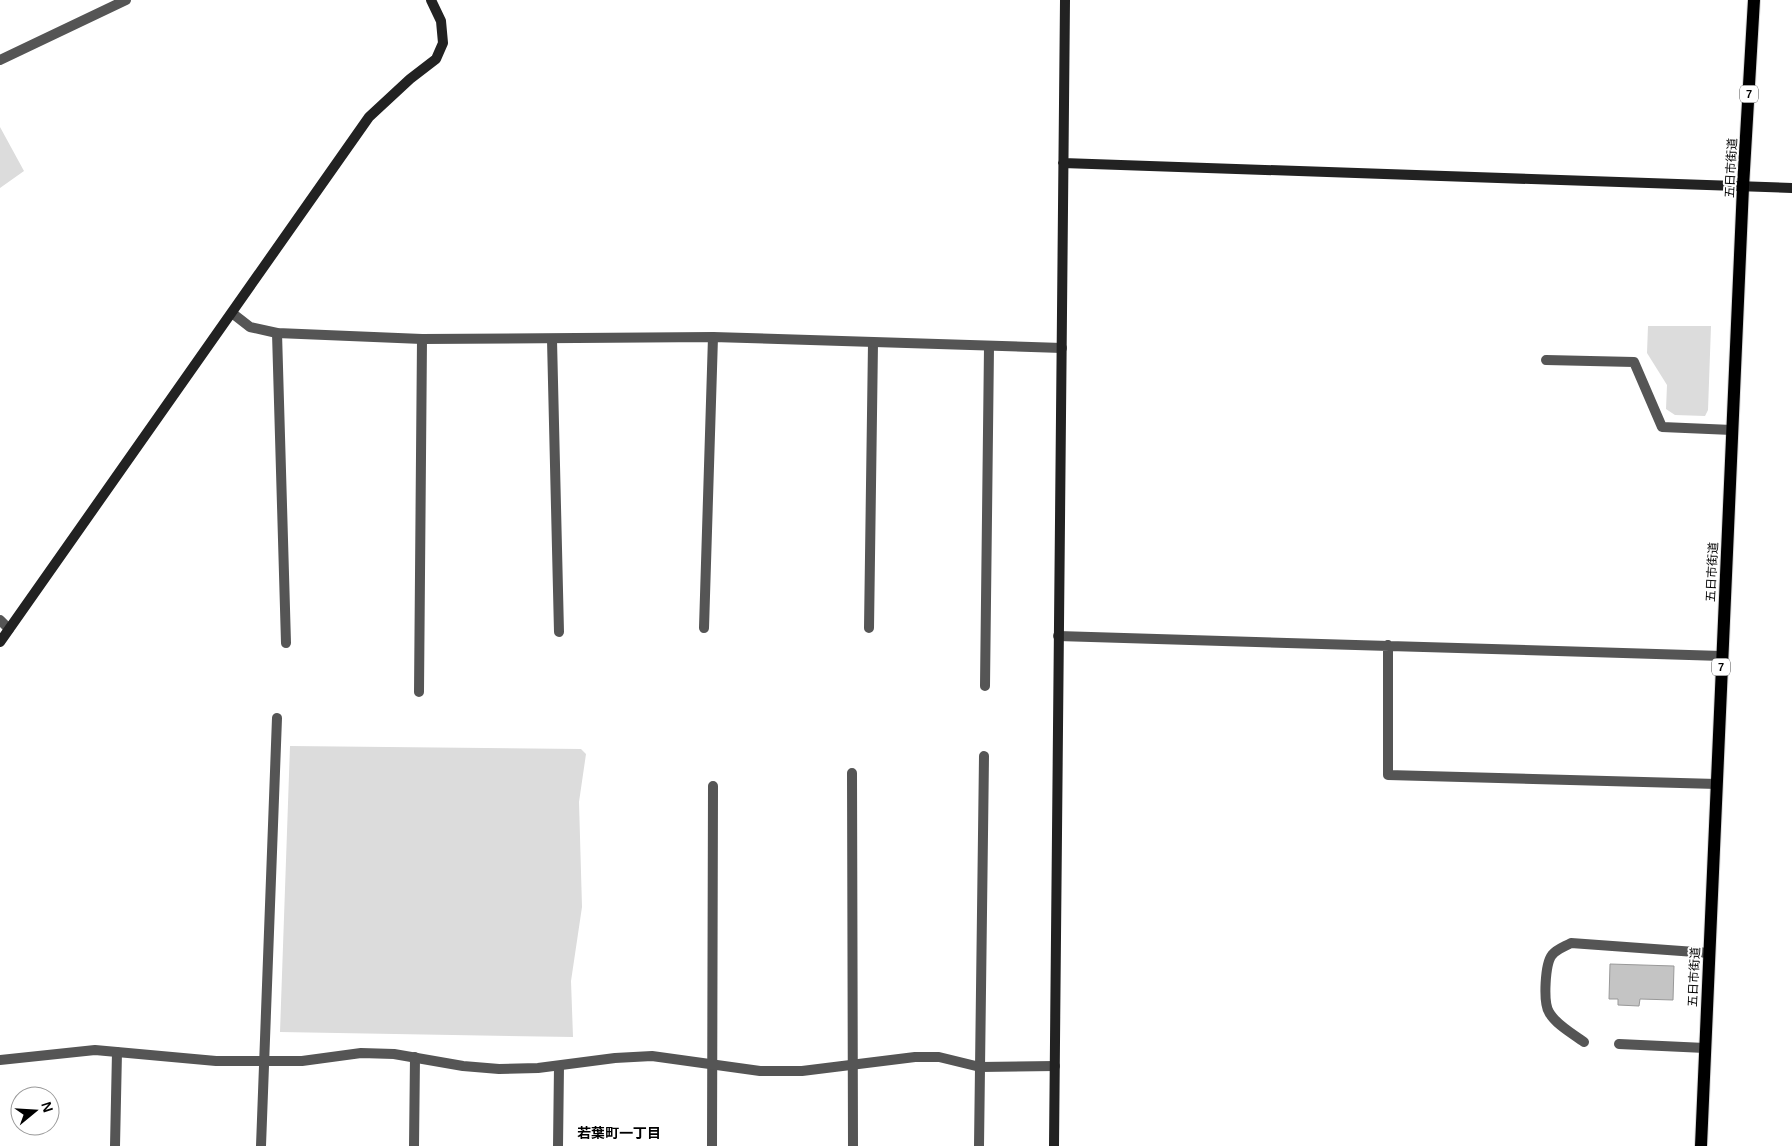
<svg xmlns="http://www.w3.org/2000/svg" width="1792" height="1146" font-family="Helvetica,'Noto Sans JP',sans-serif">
<rect width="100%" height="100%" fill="#fff"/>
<!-- green -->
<path fill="#dcdcdc" d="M0 127 24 171 0 188Z
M1648 326H1711L1708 410 1705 416 1675 415 1666 409 1667 385 1647 353Z
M290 746 581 749 586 754 579 802 582 907 571 981 573 1037 280 1032Z"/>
<!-- building -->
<path fill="#c4c4c4" stroke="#999" d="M1610 964 1674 966 1673 1000 1640 999 1639 1006 1618 1005V999H1609Z"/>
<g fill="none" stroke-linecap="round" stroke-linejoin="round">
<!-- primary casing -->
<g stroke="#dbdbdb" stroke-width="14">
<path id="primary" d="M1701 1146 1743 187 1754 0"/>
</g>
<!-- lane -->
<path stroke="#555" stroke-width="10" d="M277 333 286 643
M552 340 559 632
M1546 360 1634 362 1662 427 1732 430
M704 628 713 337
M869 628 873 343
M1058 636 1722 656
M1388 645V775L1717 784
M985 686 989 347
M419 692 422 339
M852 773 853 1146
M1584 1042C1573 1034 1555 1024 1549 1012 1543 1002 1545 964 1552 955 1557 949 1564 947 1571 943L1709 953
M1619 1044 1705 1048
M115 1146 117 1052
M261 1146 277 718
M414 1146 415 1057
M558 1146 559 1066
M712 1146 713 786
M979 1146 984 756"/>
<!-- street -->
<path stroke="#555" stroke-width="10" d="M0 60 126 0
M232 313 250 327 277 333 422 339 713 337 1062 348
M0 620 9 629
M0 1060 95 1050 216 1061H302L361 1053 394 1054 463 1066 499 1069 538 1068 615 1058 652 1056 760 1071H802L915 1057H939L980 1067 1055 1066"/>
<!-- secondary -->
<path stroke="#222" stroke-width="10" d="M1063 163 1792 188
M0 642 369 117 410 79 436 59 443 43 441 21 431 0
M1054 1146 1065 0"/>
<!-- primary -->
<use href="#primary" stroke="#000" stroke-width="12"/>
</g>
<g text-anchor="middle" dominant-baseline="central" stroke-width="4" stroke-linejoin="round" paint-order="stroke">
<!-- shield labels -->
<g fill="#fff" stroke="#4c4c4c" stroke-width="1">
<rect x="1740" y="85.5" width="18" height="17" rx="4"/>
<rect x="1712" y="658.5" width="18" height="17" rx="4"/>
</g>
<g font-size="11" font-weight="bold" fill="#000">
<text x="1749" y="94">7</text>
<text x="1721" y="667">7</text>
</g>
<!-- street labels -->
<g font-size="12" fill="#000" stroke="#fff">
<text transform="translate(1731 168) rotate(-87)">五日市街道</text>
<text transform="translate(1712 572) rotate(-87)">五日市街道</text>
<text transform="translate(1694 977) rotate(-87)">五日市街道</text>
</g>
<!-- neighbourhood labels -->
<g font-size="14" font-weight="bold" fill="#000" stroke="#fff">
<text x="619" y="1133">若葉町一丁目</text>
</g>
</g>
<!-- north arrow -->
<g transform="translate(35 1111) rotate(72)"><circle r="24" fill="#ffffff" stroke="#999999"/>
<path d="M0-4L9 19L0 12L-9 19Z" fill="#000000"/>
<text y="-8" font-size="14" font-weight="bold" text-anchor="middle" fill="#000000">N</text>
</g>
</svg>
